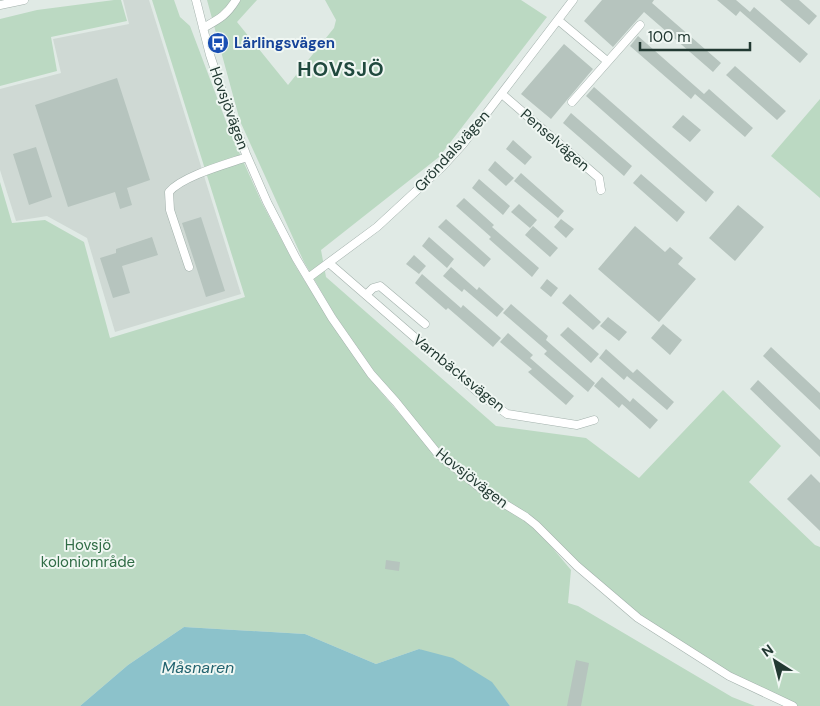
<svg xmlns="http://www.w3.org/2000/svg" width="820" height="706" font-family="'DM Sans',sans-serif">
<rect width="100%" height="100%" fill="#e0eae5"/>
<!-- built -->
<path fill="#cfd9d4" d="M123 0H149L241 294 115 332 87 238 47 216 16 221 0 170V89L61 73 53 39 129 24Z"/>
<!-- green -->
<path fill="#bbd9c2" d="M114 0H121L127 21 51 37 57 71 0 86V19L37 10Z
M152 0H174L180 17 190 26 230 132 262 203 296 267 333 326 380 391 431 450 535 527 571 570 568 603 578 606 732 697 755 706H510L491 682 419 649 376 664 305 634 184 627 128 665 80 706H0V182L12 223 45 220 84 242 110 338 245 297Z
M207 0H257L237 22 288 85 334 28 336 20 325 0H521L547 17 439 157 321 250 326 277 496 426 586 438 639 478 723 390 781 446 749 482 815 545 820 547V706H793L729 676 639 616 487 490 436 449 374 371 335 315 304 262 240 121Z
M820 99V198L771 156Z"/>
<!-- water -->
<path fill="#8cc2cb" d="M184 627 305 634 376 664 419 649 453 658 492 682 510 706H80L128 665Z"/>
<!-- building -->
<path fill="#b6c4be" d="M602 0H654L652 3 721 63 713 72 644 12 613 47 584 21Z
M717 0H736L750 12 754 7 808 54 800 63 740 11 736 16Z
M780 0H799L817 16 809 25Z
M638 36 704 94 709 89 753 128 745 137 695 94 691 99 630 46Z
M564 44 593 69 551 119 521 94Z
M735 66 786 111 777 120 726 75Z
M117 78 150 180 127 188 132 205 120 209 115 192 68 207 35 105Z
M594 87 714 192 706 202 586 96Z
M571 113 632 166 624 176 563 123Z
M683 115 701 130 690 142 672 127Z
M513 140 532 157 525 165 506 149Z
M36 147 52 197 29 205 13 154Z
M495 161 514 178 506 186 488 170Z
M521 173 564 211 558 218 514 181Z
M641 174 685 212 677 222 633 183Z
M479 179 510 206 503 215 472 188Z
M464 198 494 225 492 227 539 268 532 277 489 239 491 237 456 206Z
M519 204 537 220 530 228 511 212Z
M738 205 764 227 735 261 709 238Z
M201 217 225 291 206 297 182 223Z
M446 219 491 259 484 267 438 227Z
M561 219 574 229 566 238 554 227Z
M533 226 558 248 550 257 525 235Z
M635 226 665 252 670 247 683 258 678 264 696 279 659 322 598 269Z
M152 237 158 255 122 266 130 293 113 298 100 258 116 253V249Z
M429 237 454 259 447 268 422 246Z
M414 255 426 266 419 274 406 264Z
M451 267 477 290 479 287 504 309 497 317 464 289 462 292 443 276Z
M422 274 461 308 463 305 501 338 493 347 448 308 446 310 415 283Z
M547 279 558 288 551 297 540 288Z
M570 294 601 322 593 330 562 303Z
M511 304 548 336 546 340 595 383 588 392 544 354 547 351 503 313Z
M608 317 627 332 619 341 600 326Z
M663 324 682 340 670 355 651 338Z
M568 327 599 354 591 363 560 335Z
M508 333 533 355 530 358 574 396 566 405 528 372 532 369 500 342Z
M771 347 820 393V410L763 356Z
M606 349 633 373 637 369 674 402 667 410 627 376 624 380 599 358Z
M602 377 630 402 633 398 658 420 650 429 622 404 619 408 594 386Z
M758 380 820 440V457L750 389Z
M811 474 820 483V531L787 499Z
M386 560 400 562 399 571 385 569Z
M576 660 589 663 581 706H567Z"/>
<g fill="none" stroke-linecap="round" stroke-linejoin="round">
<!-- minor casing -->
<g stroke="#a3b1ac" stroke-width="9">
<path id="minor" d="M196 0 210 55 226 103 246 154 267 202 296 258 332 318 371 374 396 402 438 454 485 492 526 517 536 525 577 566 638 618 729 676 793 706
M0 5 24 0
M558 20 607 61
M203 28C219 19 226 16 236 0
M502 94 599 178 601 190
M572 102 640 25
M329 263 480 394 507 414 577 425 594 420
M189 267 170 210 169 192C182 176 227 164 247 157
M308 278 377 227 442 167 463 144 573 0
M366 295 373 288 380 286 425 324"/>
</g>
<!-- minor -->
<use href="#minor" stroke="#fff" stroke-width="8"/>
</g>
<!-- icons -->
<defs>
<g id="bus-disc" transform="scale(1.125)"><circle r="9.5" fill="#1a4fb4" stroke="#f0f7f3"/><path d="M-5-6H5V4H4V6H2V4H-2V6H-4V4H-5ZM-3.5-4V0h7V-4ZM-3.5 1.2v1.5H-2V1.2ZM2 1.2v1.5H3.5V1.2Z" fill="#fff"/></g>
</defs>
<g fill-rule="evenodd">
<use href="#bus-disc" x="218" y="43"/>
</g>
<g text-anchor="middle" dominant-baseline="central" stroke-width="4" stroke-linejoin="round" paint-order="stroke">
<!-- transit labels -->
<g font-size="15" font-weight="bold" fill="#164399" stroke="#f0f7f3" text-anchor="start">
<text x="234" y="43">Lärlingsvägen</text>
</g>
<!-- street labels -->
<g font-size="15" fill="#223932" stroke="#f0f7f3">
<text transform="translate(229 108) rotate(70)">Hovsjövägen</text>
<text transform="translate(555 140) rotate(41)">Penselvägen</text>
<text transform="translate(452 151) rotate(-48)">Gröndalsvägen</text>
<text transform="translate(459 373) rotate(39)">Varnbäcksvägen</text>
<text transform="translate(472 478) rotate(38)">Hovsjövägen</text>
</g>
<!-- park labels -->
<g font-size="15" fill="#306c46" stroke="#f0f7f3">
<text x="88" y="545">Hovsjö<tspan x="88" dy="17">koloniområde</tspan></text>
</g>
<!-- water labels -->
<g font-size="16" font-style="italic" fill="#22636f" stroke="#f0f7f3">
<text x="198" y="667">Måsnaren</text>
</g>
<!-- district labels -->
<g font-size="20" font-weight="bold" letter-spacing="1" fill="#20493e" stroke="#f0f7f3">
<text x="341" y="69">HOVSJÖ</text>
</g>
</g>
<!-- north arrow -->
<g transform="translate(775 661) rotate(324)" stroke="#f0f7f3" stroke-width="4" paint-order="stroke">
<path d="M0-4L9 19L0 12L-9 19Z" fill="#223932"/>
<text y="-8" font-size="14" font-weight="bold" text-anchor="middle" fill="#223932">N</text>
</g>
<!-- scale -->
<path d="M640 42v8h110v-8" fill="none" stroke="#223932" stroke-width="2.5"/>
<text x="648" y="42" font-size="15" fill="#223932" stroke="#f0f7f3" stroke-width="4" paint-order="stroke">100 m</text>
</svg>
